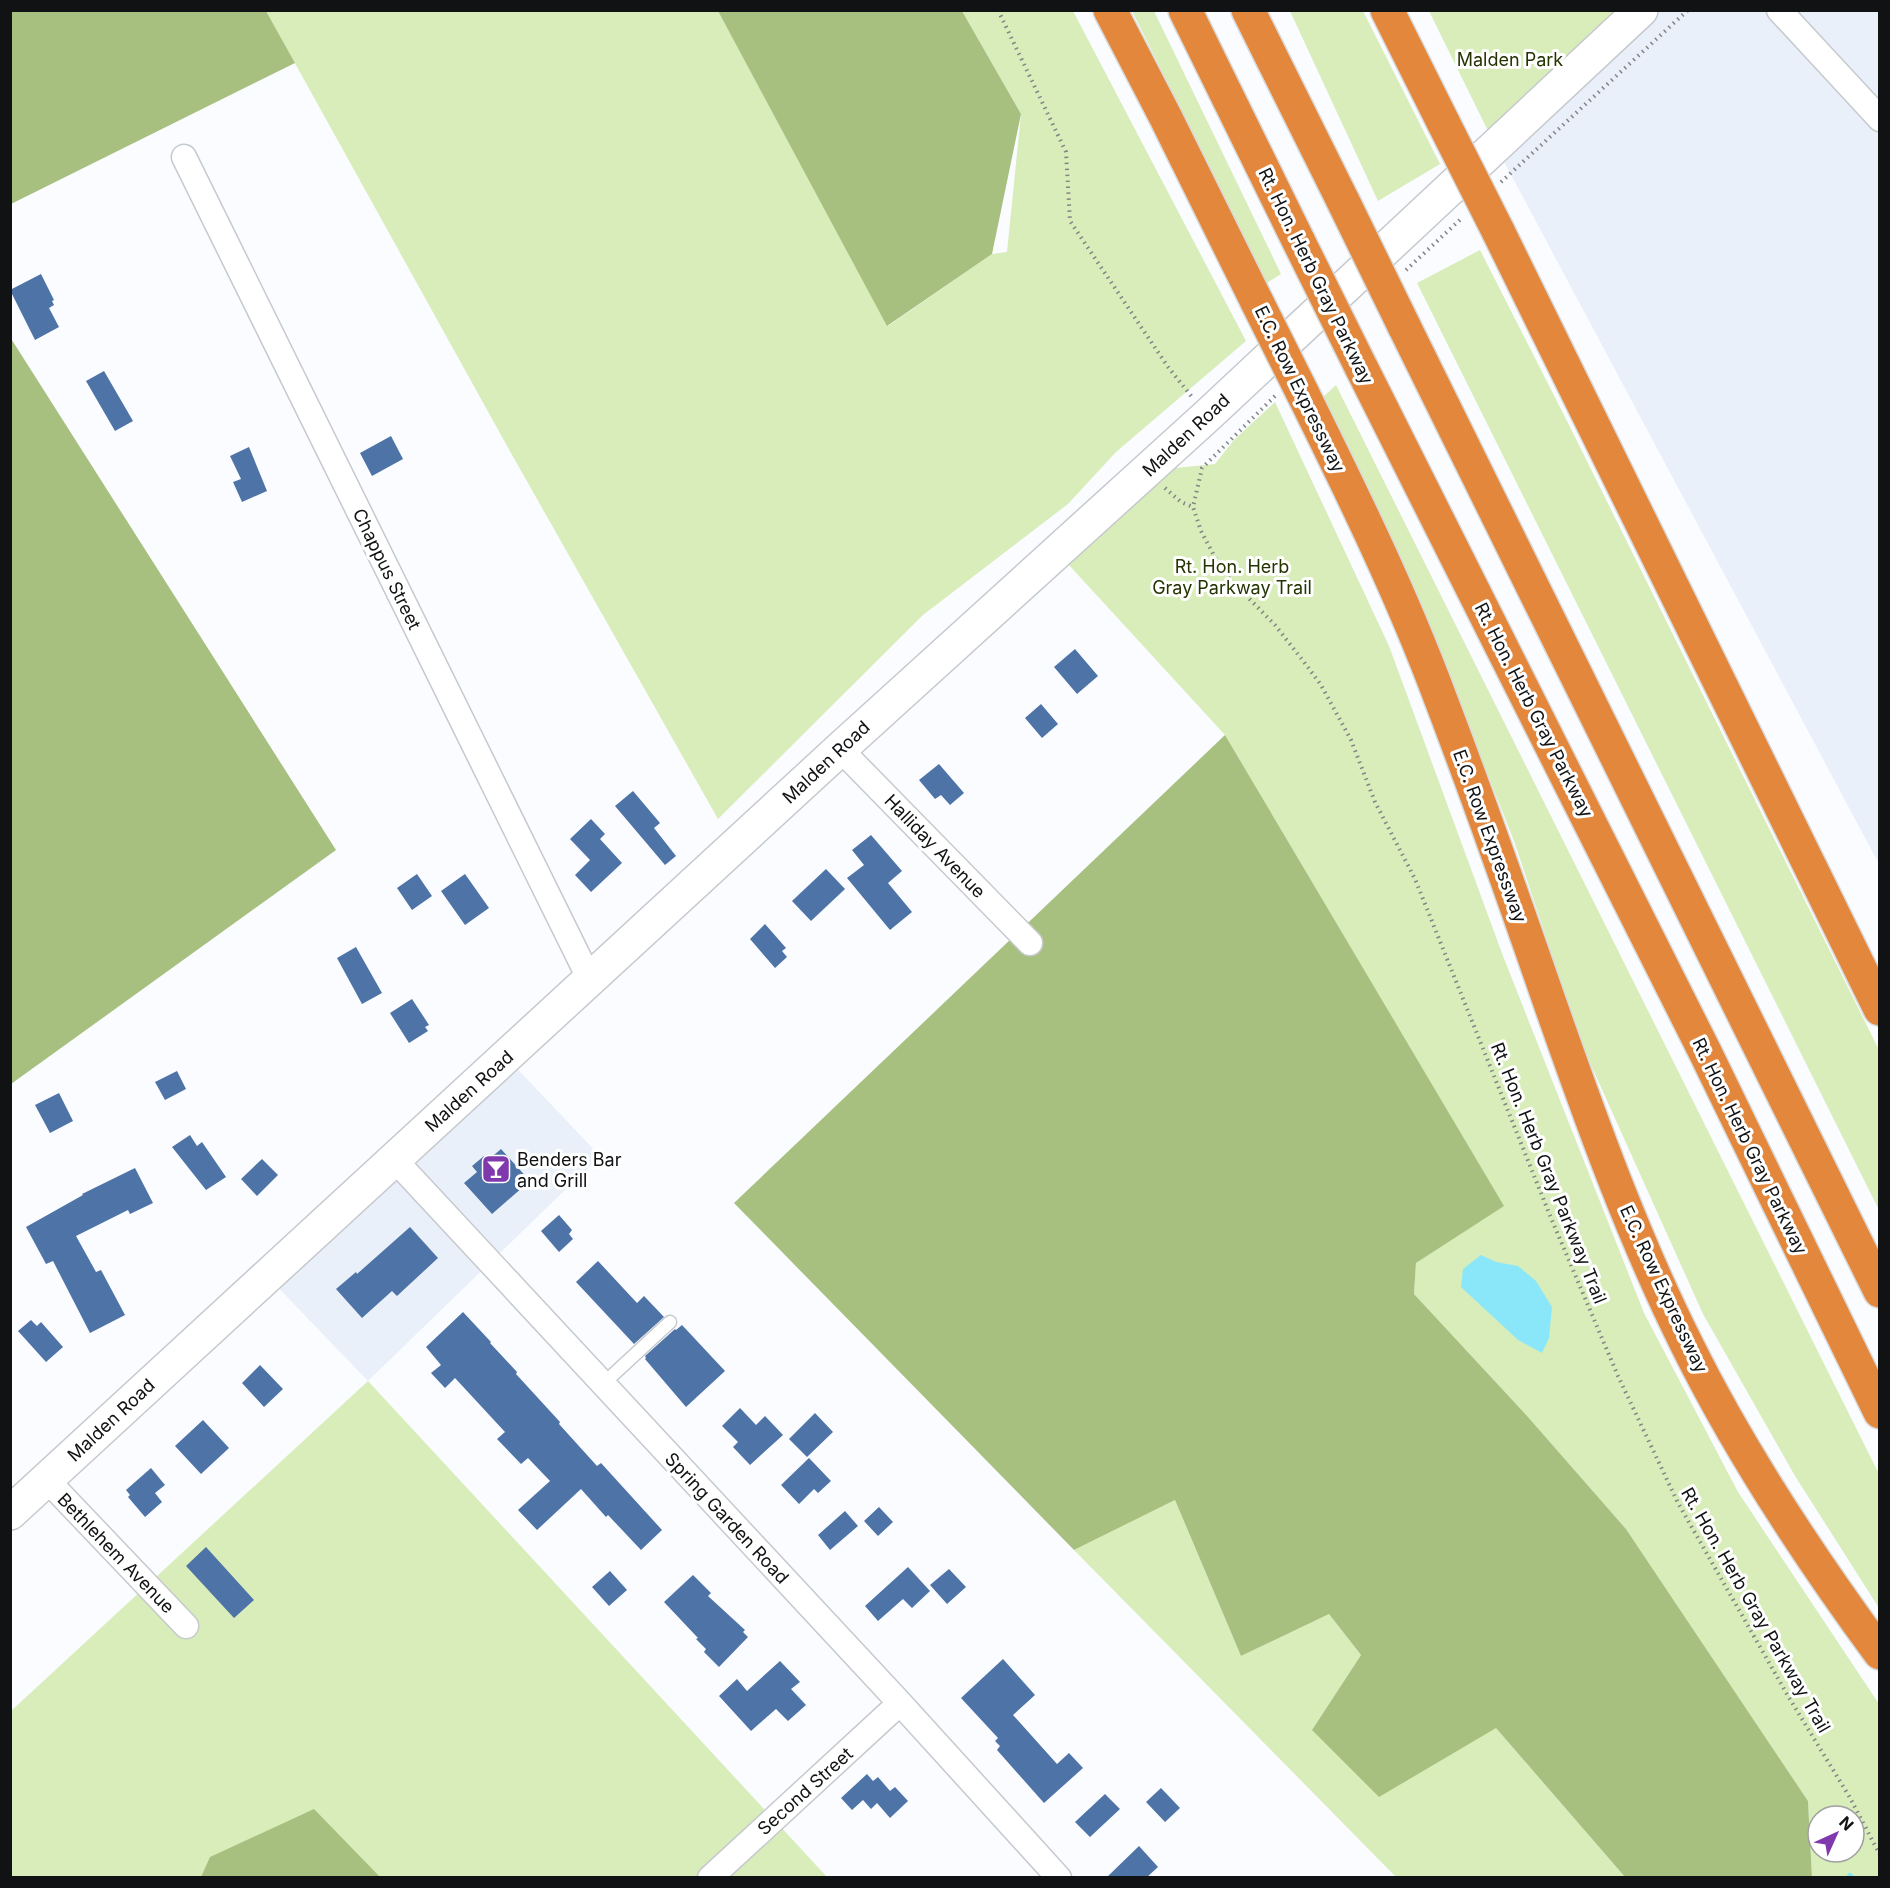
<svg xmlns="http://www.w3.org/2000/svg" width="1890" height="1888" font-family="Inter,sans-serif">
<rect width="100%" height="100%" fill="#fafcff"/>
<!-- built -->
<path fill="#e9f0fa" d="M1635 11H1879V864L1493 141Z
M506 1057 600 1156 368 1381 267 1276Z"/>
<!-- green -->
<path fill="#d8edb9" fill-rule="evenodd" d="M266 11H718L888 326 992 254 1007 252 1021 114 962 11H1073L1246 341 1116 452 1068 504 923 615 718 819 511 453Z
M1132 11H1154L1281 274 1267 283Z
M1290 11H1363L1440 164 1378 201Z
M1429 11H1635L1493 141Z
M1480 250 1570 427 1879 1050V1210L1417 283Z
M1336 385 1879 1474V1608L1795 1476 1703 1314 1582 1045 1514 841 1417 595 1320 400Z
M1275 402 1389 646 1503 956 1644 1313 1738 1492 1879 1704V1877H1812L1808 1801 1626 1529 1528 1417 1414 1294 1416 1263 1503 1205 1225 735 1057 552 1146 471 1215 464 1234 440ZM1818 1816H1854V1852H1818Z
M368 1381 827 1877 11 1878V1711Z
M1175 1500 1241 1656 1329 1614 1361 1655 1312 1730 1496 1728 1625 1877H1396L1074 1550Z"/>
<!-- forest -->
<path fill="#a7c07f" d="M11 10 266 11 295 63 11 204Z
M718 11H962L1021 114 992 254 887 326Z
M10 337 336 850 11 1084H10Z
M1225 735 1504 1206 1416 1263 1414 1294 1528 1417 1626 1529 1808 1801 1812 1877H1625L1496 1728 1379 1797 1312 1730 1361 1655 1329 1614 1241 1656 1175 1500 1074 1550 734 1203Z
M314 1809 380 1877H201L210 1857Z"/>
<!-- water -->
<path fill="#8ae7fa" d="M1481 1255 1496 1262 1518 1266 1536 1281 1552 1307 1549 1338 1542 1353 1518 1340 1461 1287 1463 1269Z"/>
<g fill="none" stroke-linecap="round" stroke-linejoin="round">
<!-- stream -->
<path stroke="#8ae7fa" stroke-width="6" d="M1849 1878 1850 1876"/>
</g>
<!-- building -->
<path fill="#4e73a7" d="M41 274 54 300 52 301 54 305 49 308 59 327 35 340 10 290Z
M104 371 133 421 115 431 86 381Z
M391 436 403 459 372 476 360 453Z
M249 447 267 491 242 502 233 482 241 479 230 456Z
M1075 649 1098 676 1077 694 1054 667Z
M1041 704 1058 724 1042 738 1025 718Z
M939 764 964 793 950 805 941 795 935 799 919 780Z
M633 791 660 823 654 828 676 856 665 865 615 806Z
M591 819 605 834 600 839 622 863 591 892 575 875 590 860 570 839Z
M871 835 902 871 888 883 912 912 890 930 847 878 864 865 852 850Z
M826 869 845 889 811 921 792 901Z
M417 874 432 896 412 910 397 888Z
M465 874 489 908 465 925 441 891Z
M765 924 786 948 782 951 787 957 775 968 750 939Z
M356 947 382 993 362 1004 337 958Z
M412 999 429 1025 425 1027 428 1031 409 1043 390 1013Z
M177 1071 186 1089 165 1100 155 1082Z
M59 1093 73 1121 50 1133 35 1105Z
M190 1135 197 1146 202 1142 226 1177 206 1190 172 1147Z
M501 1149 530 1181 492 1214 464 1183 477 1172 472 1166 484 1156 488 1160Z
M262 1159 278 1175 257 1196 241 1179Z
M135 1168 153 1203 130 1214 128 1210 76 1236 96 1272 101 1270 125 1315 90 1333 53 1261 46 1264 26 1227 83 1195 82 1194Z
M559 1215 572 1230 569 1234 573 1239 559 1252 541 1231Z
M410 1227 438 1258 397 1296 392 1291 362 1318 336 1289 356 1272 357 1274Z
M598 1261 637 1303 644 1296 664 1317 634 1344 576 1282Z
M463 1312 491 1342 490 1343 517 1372 516 1374 560 1422 559 1424 597 1466 601 1463 662 1530 641 1550 608 1515 606 1517 581 1489 537 1530 518 1510 550 1481 528 1458 521 1464 497 1439 505 1432 455 1378 445 1388 431 1373 441 1365 426 1347Z
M31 1320 37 1326 41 1322 63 1347 46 1362 18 1331Z
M682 1325 725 1371 686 1407 645 1359 646 1358 645 1356 675 1329 676 1330Z
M260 1365 283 1389 264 1407 242 1383Z
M740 1408 756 1425 765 1416 783 1435 750 1465 733 1447 738 1442 722 1426Z
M815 1413 833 1432 807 1457 789 1439Z
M203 1420 229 1448 201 1474 175 1446Z
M809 1458 831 1481 818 1493 814 1489 799 1504 781 1485Z
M151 1468 165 1485 155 1493 162 1502 145 1517 128 1497 130 1495 126 1490Z
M879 1507 893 1522 878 1536 864 1521Z
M845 1511 858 1526 830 1550 818 1535Z
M206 1547 254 1600 234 1618 186 1566Z
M908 1567 930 1591 912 1608 903 1599 878 1621 865 1606Z
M949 1569 966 1587 947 1604 930 1585Z
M610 1571 627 1590 609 1606 592 1587Z
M693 1575 711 1593 708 1596 745 1630 743 1632 748 1637 719 1667 704 1652 706 1649 696 1639 698 1638 664 1602Z
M1003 1659 1035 1695 1013 1715 1057 1764 1069 1753 1083 1768 1044 1803 997 1750 1000 1746 995 1741 998 1738 961 1698Z
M780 1661 800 1682 791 1689 806 1705 788 1721 776 1709 751 1731 719 1696 737 1679 747 1691Z
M867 1774 873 1781 878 1777 890 1791 895 1787 908 1801 890 1818 877 1803 871 1809 863 1800 852 1810 841 1798Z
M1161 1788 1180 1808 1165 1822 1146 1802Z
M1105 1794 1120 1809 1090 1837 1075 1822Z
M1139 1846 1158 1867 1146 1878H1106Z"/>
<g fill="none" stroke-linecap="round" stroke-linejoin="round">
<!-- lane casing -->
<g stroke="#c6c9cd" stroke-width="15">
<path id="lane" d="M603 1384 670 1322"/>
</g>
<!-- street casing -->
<g stroke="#c6c9cd" stroke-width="27">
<path id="street" d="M1779 10 1880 119
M184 157 590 980
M840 749 1030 943
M394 1159 900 1703 1059 1878
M47 1480 186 1626
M710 1878 900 1703"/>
</g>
<!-- secondary casing -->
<g stroke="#c6c9cd" stroke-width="36">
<path id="secondary" d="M10 1513 840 749 1208 415 1641 10"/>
</g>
<!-- highway casing -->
<g stroke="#d9d9d9" stroke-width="36">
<path id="highway" d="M1110 10 1166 118 1257 302
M1185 10 1299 242
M1248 10 1343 201
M1387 10 1444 124
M1498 231 1880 1009
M1404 326 1880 1291
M1361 367 1705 1052 1880 1412
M1303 394C1353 495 1402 595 1441 700 1480 802 1516 905 1552 1009 1592 1123 1633 1237 1687 1345 1741 1454 1808 1555 1880 1653"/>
</g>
<!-- path -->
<path stroke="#828486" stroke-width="4" stroke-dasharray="1.5 4.5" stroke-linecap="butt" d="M998 10 1066 152 1070 221 1168 367 1192 397
M1501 182 1688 10
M1406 270 1462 218
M1275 396 1202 468 1193 507 1201 531 1218 563 1226 575 1275 625 1304 662 1321 685 1351 740 1375 802 1415 879 1551 1218 1618 1376 1678 1503 1788 1696 1849 1796 1880 1855
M1165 488 1181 502 1193 507"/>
<!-- lane -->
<use href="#lane" stroke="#fff" stroke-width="12"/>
<!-- street -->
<use href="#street" stroke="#fff" stroke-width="24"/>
<!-- secondary -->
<use href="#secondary" stroke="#fff" stroke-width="33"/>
<!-- highway -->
<use href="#highway" stroke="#e2873c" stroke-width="33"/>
<!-- highway-bridge casing -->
<g stroke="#d9d9d9" stroke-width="36" stroke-linecap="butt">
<path id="highway-bridge" d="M1444 124 1498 231
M1343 201 1404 326
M1299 242 1361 367
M1257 302 1303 394"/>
</g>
<!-- highway-bridge -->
<use href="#highway-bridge" stroke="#e2873c" stroke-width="33"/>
</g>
<!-- icons -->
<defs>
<g id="bar-square" transform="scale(1.5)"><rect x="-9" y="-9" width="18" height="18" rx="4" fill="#8039ac" stroke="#fff"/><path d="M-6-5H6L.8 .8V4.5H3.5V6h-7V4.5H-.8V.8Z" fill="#fff"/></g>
</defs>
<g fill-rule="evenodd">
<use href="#bar-square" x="496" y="1169"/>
</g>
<g text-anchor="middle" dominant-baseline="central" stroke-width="6" stroke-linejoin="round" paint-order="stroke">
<!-- park labels -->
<g font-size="18" fill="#253402" stroke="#fff">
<text x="1510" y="59">Malden Park</text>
<text x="1232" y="566">Rt. Hon. Herb<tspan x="1232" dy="21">Gray Parkway Trail</tspan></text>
</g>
<!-- street labels -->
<g font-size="18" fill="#111214" stroke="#fff">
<text transform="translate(1316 276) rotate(64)">Rt. Hon. Herb Gray Parkway</text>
<text transform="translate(1300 389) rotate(64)">E.C. Row Expressway</text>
<text transform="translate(1186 435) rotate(-43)">Malden Road</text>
<text transform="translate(387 569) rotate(64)">Chappus Street</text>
<text transform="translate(1534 710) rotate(63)">Rt. Hon. Herb Gray Parkway</text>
<text transform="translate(826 762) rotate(-43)">Malden Road</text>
<text transform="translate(1490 836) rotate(70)">E.C. Row Expressway</text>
<text transform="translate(935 846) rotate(46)">Halliday Avenue</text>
<text transform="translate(469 1091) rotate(-42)">Malden Road</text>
<text transform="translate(1750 1146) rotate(64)">Rt. Hon. Herb Gray Parkway</text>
<text transform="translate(1549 1173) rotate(68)">Rt. Hon. Herb Gray Parkway Trail</text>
<text transform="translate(1664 1289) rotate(65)">E.C. Row Expressway</text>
<text transform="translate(111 1420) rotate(-43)">Malden Road</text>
<text transform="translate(727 1518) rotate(47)">Spring Garden Road</text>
<text transform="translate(116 1553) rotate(46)">Bethlehem Avenue</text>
<text transform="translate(1756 1610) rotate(60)">Rt. Hon. Herb Gray Parkway Trail</text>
<text transform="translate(805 1791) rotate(-42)">Second Street</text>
</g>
<!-- poi labels -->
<g font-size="18" fill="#111214" stroke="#fff" text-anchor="start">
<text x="517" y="1159">Benders Bar<tspan x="517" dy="21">and Grill</tspan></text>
</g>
</g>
<!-- border -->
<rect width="1890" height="1888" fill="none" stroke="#111214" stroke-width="24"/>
<!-- north arrow -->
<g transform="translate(1836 1834) rotate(45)"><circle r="28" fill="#ffffff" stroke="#a0a0a1" stroke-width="1.5"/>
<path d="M0-4.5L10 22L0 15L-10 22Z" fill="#8039ac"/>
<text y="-9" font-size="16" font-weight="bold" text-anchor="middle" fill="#111214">N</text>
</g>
</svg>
